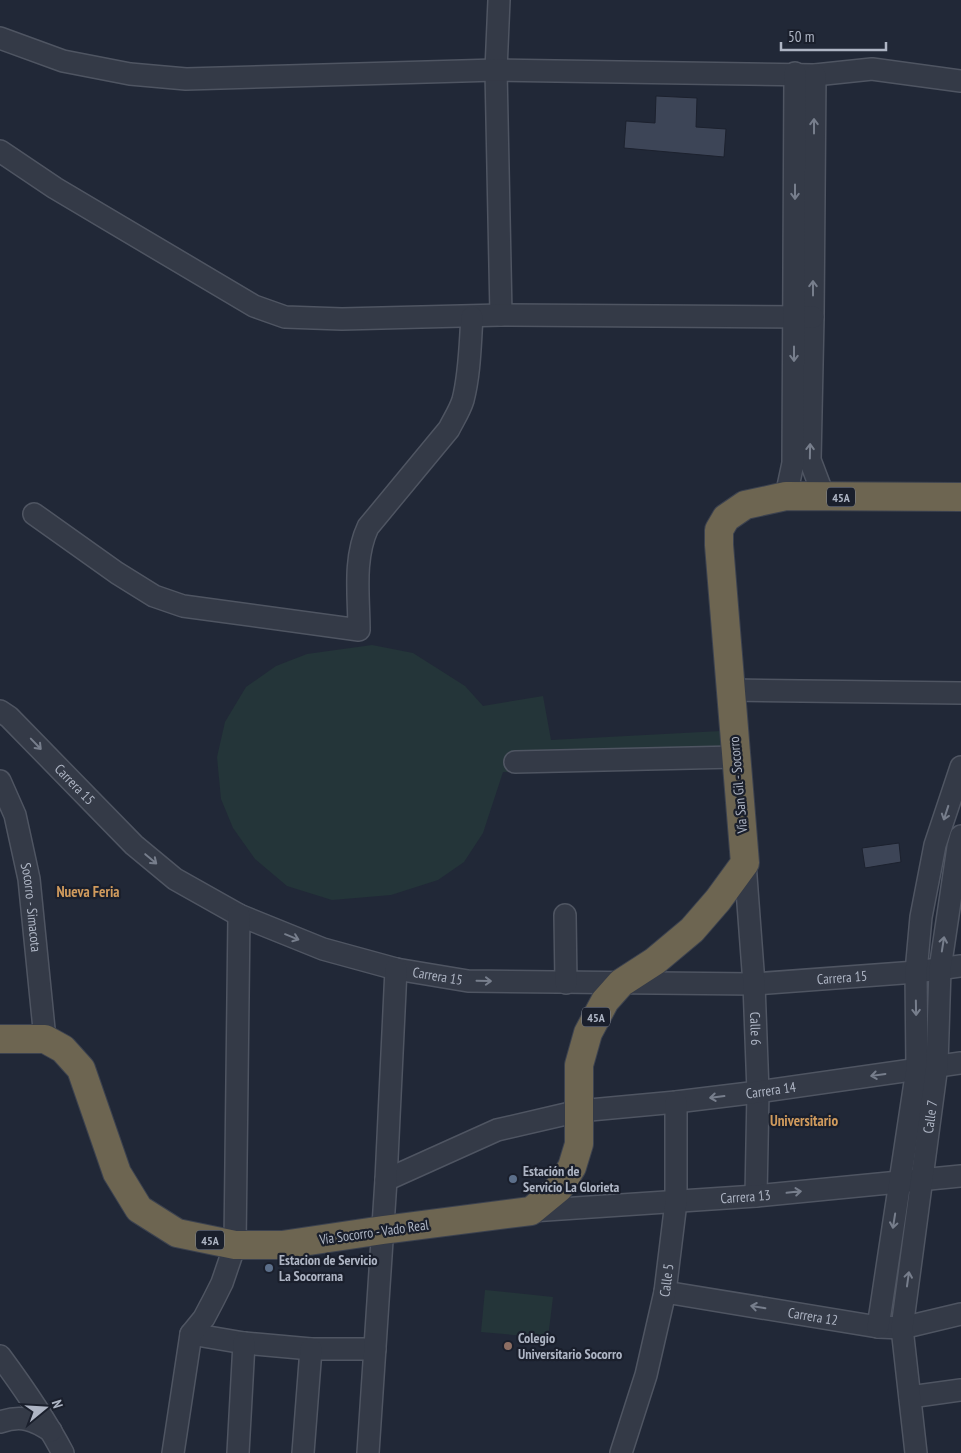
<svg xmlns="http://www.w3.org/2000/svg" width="961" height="1453" font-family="'PT Sans Narrow',sans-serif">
<rect width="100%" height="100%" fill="#212837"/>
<!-- green -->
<path fill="#243539" d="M372 645 413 653 465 686 483 706 543 696 551 740 721 731 727 766 503 772 483 833 464 862 438 880 391 895 332 900 287 886 255 859 233 828 221 799 217 757 225 722 246 687 276 666 307 654Z
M485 1290 553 1297 548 1338 481 1332Z"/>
<!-- building -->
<path fill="#3d4557" stroke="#1c212e" d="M656 96 697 98 696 127 726 129 724 157 624 148 626 121 655 123Z
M899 843 901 862 865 868 862 848Z"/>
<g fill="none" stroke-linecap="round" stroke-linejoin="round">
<!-- minor casing -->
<g stroke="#4f5562" stroke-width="24">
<g id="minor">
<path d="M499 0 496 70 501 315"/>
<path d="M0 38 63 61 130 74 186 79 496 70 815 75 872 69 961 81"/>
<path d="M815 75 813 317 810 460 824 497"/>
<path d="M0 151 55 188 254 306 285 317 342 319 501 315 813 317"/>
<path d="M786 496 793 463 795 73"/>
<path d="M34 514 117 573 154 596 183 606 359 630C359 597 353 559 368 527L449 429C454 419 460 410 463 400 470 373 470 344 472 317"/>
<path d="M731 690 961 693"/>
<path id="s1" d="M0 711 9 717 134 845 175 879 239 915 323 949 396 969 468 981 754 984 916 972 961 966"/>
<path d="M515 762 736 757"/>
<path id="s2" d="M0 781 15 815 29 879 45 1039"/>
<path id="s3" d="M745 863 754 984 758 1092 756 1196"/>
<path d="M565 915 566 983"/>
<path id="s4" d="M386 1180 497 1130 579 1111 676 1102 758 1092 961 1063"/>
<path id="s5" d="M531 1211 756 1196 961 1176"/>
<path id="s6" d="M665 1292 878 1327 902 1328 961 1314"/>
<path d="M878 1327 917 1069 916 972 921 917 935 845 961 767"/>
<path d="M191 1334 244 1343 311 1349H375"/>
<path d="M0 1356C23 1387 45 1419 63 1453"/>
<path d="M910 1397 961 1390"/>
<path d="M0 1422C21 1415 33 1419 51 1431"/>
<path d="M173 1453 191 1334 204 1318 214 1299 222 1283 235 1245 239 915"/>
<path d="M238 1453 244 1343"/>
<path d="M303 1453 311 1349"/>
<path d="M368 1453 386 1180 396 969"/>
<path id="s7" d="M621 1453 646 1375 665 1292 676 1202V1102"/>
<path id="s8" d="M916 1453 902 1328 937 1065 940 969 958 847 961 836"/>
</g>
</g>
<!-- highway casing -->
<g stroke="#3c424f" stroke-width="30">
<path id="highway" d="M0 1039H45L63 1049 81 1069 117 1173 139 1209 177 1233 235 1245H282L383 1230 531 1211 559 1188 572 1167 579 1144V1065L588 1033 605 1001 621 983 655 961 692 930 718 900 745 863 719 545V530L726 518 745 505 786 496 961 497"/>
</g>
<!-- minor -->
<use href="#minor" stroke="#343a47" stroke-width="21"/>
<!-- highway -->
<use href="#highway" stroke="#6d6551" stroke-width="28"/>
</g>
<!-- one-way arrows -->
<defs><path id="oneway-shaft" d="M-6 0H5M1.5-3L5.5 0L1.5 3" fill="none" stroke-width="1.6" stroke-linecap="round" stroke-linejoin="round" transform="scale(1.25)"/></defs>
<g stroke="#777e8c">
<use href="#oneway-shaft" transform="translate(814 126) rotate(-90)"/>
<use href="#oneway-shaft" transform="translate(795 192) rotate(90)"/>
<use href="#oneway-shaft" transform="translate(813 288) rotate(-90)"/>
<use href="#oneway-shaft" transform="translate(794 354) rotate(90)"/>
<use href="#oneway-shaft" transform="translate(810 451) rotate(-89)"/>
<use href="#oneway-shaft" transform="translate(36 744) rotate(46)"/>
<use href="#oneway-shaft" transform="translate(946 813) rotate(108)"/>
<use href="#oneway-shaft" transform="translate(151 859) rotate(40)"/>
<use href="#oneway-shaft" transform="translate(292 937) rotate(22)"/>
<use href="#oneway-shaft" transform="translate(943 944) rotate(-81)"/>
<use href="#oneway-shaft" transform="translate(484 981) rotate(1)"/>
<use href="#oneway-shaft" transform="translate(916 1008) rotate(89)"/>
<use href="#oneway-shaft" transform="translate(878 1075) rotate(172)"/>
<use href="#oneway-shaft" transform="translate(717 1097) rotate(173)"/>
<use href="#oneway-shaft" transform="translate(794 1192) rotate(-6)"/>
<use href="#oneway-shaft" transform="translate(894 1221) rotate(99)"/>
<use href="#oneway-shaft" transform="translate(908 1279) rotate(-82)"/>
<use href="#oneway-shaft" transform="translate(758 1307) rotate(-171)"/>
</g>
<!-- markers -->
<g fill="#5c6f8a" stroke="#1a1f2c" stroke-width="2">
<circle cx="513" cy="1179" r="5"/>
<circle cx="269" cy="1268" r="5"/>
</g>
<circle fill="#8d6e63" stroke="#1a1f2c" stroke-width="2" cx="508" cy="1346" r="5"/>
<g text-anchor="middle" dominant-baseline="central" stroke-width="4.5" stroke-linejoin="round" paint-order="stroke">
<!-- shield labels -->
<g fill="#1a1f2c" stroke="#828896" stroke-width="1">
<rect x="827" y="487.5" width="28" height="19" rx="4"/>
<rect x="582" y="1007.5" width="28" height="19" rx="4"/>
<rect x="196" y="1230.5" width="28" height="19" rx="4"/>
</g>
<g font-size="12" font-weight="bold" fill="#aeb5c4">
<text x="841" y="497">45A</text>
<text x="596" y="1017">45A</text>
<text x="210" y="1240">45A</text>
</g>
<!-- street labels -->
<g font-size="14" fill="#aeb5c4" stroke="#1a1f2c">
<text stroke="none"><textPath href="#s1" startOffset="105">Carrera 15</textPath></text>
<text transform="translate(738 785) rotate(-95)">Vía San Gil - Socorro</text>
<text stroke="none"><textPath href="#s2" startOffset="131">Socorro - Simacota</textPath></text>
<text stroke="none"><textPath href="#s1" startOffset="525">Carrera 15</textPath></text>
<text stroke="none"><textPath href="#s1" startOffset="930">Carrera 15</textPath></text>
<text stroke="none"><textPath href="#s3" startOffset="166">Calle 6</textPath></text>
<text stroke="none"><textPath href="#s4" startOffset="399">Carrera 14</textPath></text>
<text stroke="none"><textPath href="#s8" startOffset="339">Calle 7</textPath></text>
<text stroke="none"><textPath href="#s5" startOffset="215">Carrera 13</textPath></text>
<text transform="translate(374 1232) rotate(-8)">Vía Socorro - Vado Real</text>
<text stroke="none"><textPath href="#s7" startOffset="179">Calle 5</textPath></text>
<text stroke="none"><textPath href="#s6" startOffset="150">Carrera 12</textPath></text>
</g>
<!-- poi labels -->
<g font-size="14" font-weight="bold" fill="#aeb5c4" stroke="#1a1f2c" text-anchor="start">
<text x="523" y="1171">Estación de<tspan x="523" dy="16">Servicio La Glorieta</tspan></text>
<text x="279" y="1260">Estacion de Servicio<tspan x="279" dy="16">La Socorrana</tspan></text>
<text x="518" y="1338">Colegio<tspan x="518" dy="16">Universitario Socorro</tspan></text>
</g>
<!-- neighbourhood labels -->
<g font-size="15" font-weight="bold" fill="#d09b5d" stroke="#1a1f2c">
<text x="88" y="891">Nueva Feria</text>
<text x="804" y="1120">Universitario</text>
</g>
</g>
<!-- north arrow -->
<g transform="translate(45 1408) rotate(72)" stroke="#1a1f2c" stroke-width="4" paint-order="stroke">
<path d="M0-4L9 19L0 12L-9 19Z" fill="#aeb5c4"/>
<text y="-8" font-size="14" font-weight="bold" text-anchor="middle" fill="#aeb5c4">N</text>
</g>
<!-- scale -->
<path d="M781 42v8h105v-8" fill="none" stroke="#aeb5c4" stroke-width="2.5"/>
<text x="788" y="42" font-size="15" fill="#aeb5c4" stroke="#1a1f2c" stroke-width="4" paint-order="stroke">50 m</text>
</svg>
